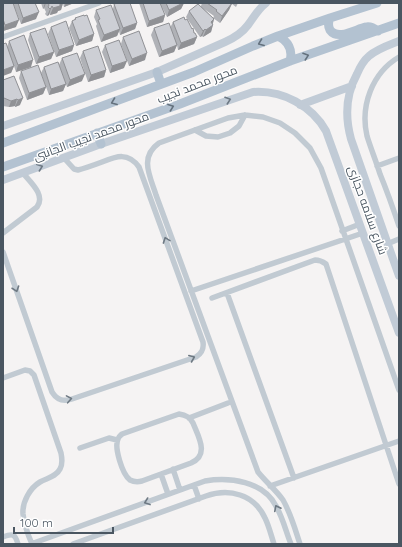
<svg xmlns="http://www.w3.org/2000/svg" width="402" height="547" font-family="Quicksand,Cairo,sans-serif">
<rect width="100%" height="100%" fill="#f5f3f3"/>
<g fill="none" stroke-linecap="round" stroke-linejoin="round">
<!-- street -->
<path stroke="#c1cad2" stroke-width="5.5" d="M3 37 99 3
M399 57C372 73 360 106 367 136 371 149 376 161 380 174 387 191 393 208 399 226
M195 130 206 136 218 137 230 133 239 126 245 115
M377 166 399 158
M342 231 360 224
M3 233 37 207C46 195 30 182 23 173
M387 244 399 239
M3 252 52 392C57 400 63 402 72 399L196 357C202 353 204 349 203 342L139 167C128 152 117 156 102 162 94 165 86 168 78 170L74 169 64 158
M191 291 363 233
M227 293 294 478
M212 298 315 260C320 260 322 261 326 264L399 484
M3 378 25 370 30 371 34 375 61 453C62 458 63 464 60 469 56 477 47 478 40 482 30 488 22 502 23 514 24 523 28 535 32 544
M179 414C186 415 190 417 193 423 198 436 210 455 191 463L142 481C138 482 134 482 130 480 122 474 114 447 118 439 119 436 120 436 122 434Z
M189 418 228 403
M80 448 109 438 117 440
M173 469 180 490
M161 474 168 494
M194 485 199 499
M270 486 399 441
M3 537C13 533 15 534 18 544
M31 544 205 481C230 477 263 481 276 506 283 518 286 532 291 544
M73 544 206 496C229 488 254 494 265 518 269 526 271 535 274 544
M300 544C295 529 291 514 283 500 276 490 266 482 258 472L156 195C150 176 139 157 159 143L228 118 245 115 263 117 280 123 295 133 310 148 321 168 399 390"/>
<!-- secondary -->
<path stroke="#c1cbd6" stroke-width="8" d="M399 41C389 45 377 49 369 56 363 61 360 67 357 74 346 94 345 117 351 139L399 276
M300 105 352 86
M3 126 157 72 225 42C234 38 242 33 248 25 254 17 258 9 266 3
M3 180 101 144 253 92C283 90 312 106 326 131L399 333"/>
<!-- primary -->
<path stroke="#b3c2d1" stroke-width="9" d="M330 18C328 22 328 26 330 30 338 41 356 29 366 27 370 26 374 28 378 31
M278 36C288 41 293 50 290 61
M157 72 161 84
M97 133 101 144
M3 143 194 72 253 46 278 36 330 18 377 3
M3 167 180 104 290 61 399 23"/>
</g>
<!-- wall -->
<path fill="#b0b2b7" d="M3 3 16 27 3 31Z
M13 3H35L36 19 21 24Z
M41 3H74L64 7 63 3 61 10 58 11 57 13 50 15V13L49 15 47 16 45 14 46 12 44 8 43 9Z
M139 3H184L181 9 167 17 161 5 165 15 163 22 147 27Z
M202 3H238L236 7 232 4 229 10 220 23 213 18 214 16 204 9 214 19 211 32 203 37 202 36 200 37 186 17 189 11 201 6Z
M114 4 137 23 135 29 120 35 119 31 117 36 101 42 96 26 97 24 94 17 96 10 113 9Z
M75 18 94 34 92 41 76 46 69 28 72 21 74 20Z
M185 20 197 37 194 44 178 50 177 45 174 52 159 57 151 35 154 28H170L173 22Z
M51 27 74 45 72 51 56 57 48 34Z
M30 33 54 52 51 59 36 64 28 40Z
M123 37 145 60 129 66 121 44Z
M9 41 31 67 16 72 14 66 11 73 7 47Z
M105 45 124 68 110 73 102 52Z
M83 51 106 70 104 77 88 82 80 58Z
M62 58 82 81 67 87 59 65Z
M44 67 66 84 63 91 49 95 41 73Z
M21 71 46 87 43 94 27 100 19 78Z
M14 76 20 105 15 107V106L9 107 3 106V80Z"/>
<!-- shaded-wall -->
<path fill="#909195" d="M45 3H46L44 8 43 9Z
M63 3 61 10 58 11 60 4Z
M66 3H74L64 7Z
M183 3H184L181 9 167 17 169 10Z
M232 3 229 10 220 23 222 16Z
M60 6 57 13 50 15 53 8Z
M51 8 49 15 47 16 50 9Z
M39 12 36 19 21 24 23 18Z
M165 15 163 22 147 27 149 21Z
M214 19 212 26 213 25 211 32 203 37 206 30 211 22Z
M19 20 16 27 3 31 5 25Z
M137 23 135 29 120 35 123 28Z
M120 29 117 36 101 42 104 35Z
M205 29 202 36 200 37 203 31Z
M94 34 92 41 76 46 79 40Z
M197 37 194 44 178 50 181 43Z
M74 45 72 51 56 57 59 50Z
M177 45 174 52 159 57 162 51Z
M54 52 51 59 36 64 39 57Z
M147 53 145 60 129 66 132 59Z
M33 60 31 67 16 72 18 65Z
M127 61 124 68 110 73 112 66Z
M14 66 11 73 3 76V70Z
M106 70 104 77 88 82 91 75Z
M85 74 82 81 67 87 70 80Z
M66 84 63 91 49 95 51 89Z
M46 87 43 94 27 100 29 93Z
M23 98 20 105 15 107 18 100Z
M17 99 15 106 9 107 11 101Z"/>
<!-- building -->
<path fill="#cdcfd5" stroke="#909195" d="M3 3H13L19 20 5 25 3 19Z
M18 3H35L39 12 23 18Z
M48 3H63L60 4V6L53 8 52 6 51 8 50 9 48 7 49 5Z
M118 3H130L137 23 123 28 114 4Z
M143 3H160L165 15 149 21Z
M166 3H183L169 10Z
M207 3H232L222 16 216 11 217 10Z
M198 4 214 19 211 22 213 25 206 30 205 29 203 31 189 11Z
M111 5 120 29 104 35 98 20 100 19 96 10Z
M84 15V16L87 15 94 34 79 40 72 21 76 19 75 18Z
M184 17 185 20 187 19 192 29 193 28 194 33H195L197 37 181 43 173 22Z
M66 21 74 45 59 50 51 27Z
M169 23 177 45 162 51 154 28Z
M45 28 54 52 39 57 30 33Z
M139 31 147 53 132 59 123 37Z
M24 35 33 60 18 65 9 41Z
M119 40 127 61 112 66 105 45Z
M6 43 14 66 3 70V44Z
M98 46 106 70 91 75 83 51Z
M77 53 85 74 70 80 62 58Z
M58 62 66 84 51 89 44 67Z
M38 65 46 87 29 93 21 71Z
M14 76 23 98 18 100 17 99 11 101 4 98 3 97V80Z"/>
<!-- one-way arrows -->
<defs><path id="oneway-chevron" d="M-2-3.5L2.5 0L-2 3.5" fill="none" stroke-width="1.6" stroke-linecap="round" stroke-linejoin="round"/></defs>
<g stroke="#64717d">
<use href="#oneway-chevron" transform="translate(261 43) rotate(159)"/>
<use href="#oneway-chevron" transform="translate(306 56) rotate(-19)"/>
<use href="#oneway-chevron" transform="translate(114 102) rotate(159)"/>
<use href="#oneway-chevron" transform="translate(171 107) rotate(-20)"/>
</g>
<g stroke="#6e7984">
<use href="#oneway-chevron" transform="translate(228 100) rotate(-19)"/>
<use href="#oneway-chevron" transform="translate(40 167) rotate(-20)"/>
</g>
<g stroke="#6e7983">
<use href="#oneway-chevron" transform="translate(166 240) rotate(-110)"/>
<use href="#oneway-chevron" transform="translate(16 289) rotate(71)"/>
<use href="#oneway-chevron" transform="translate(192 358) rotate(-22)"/>
<use href="#oneway-chevron" transform="translate(69 399) rotate(-10)"/>
<use href="#oneway-chevron" transform="translate(147 502) rotate(160)"/>
<use href="#oneway-chevron" transform="translate(277 508) rotate(-117)"/>
</g>
<g text-anchor="middle" dominant-baseline="central" stroke-width="3" stroke-linejoin="round" paint-order="stroke">
<!-- street labels -->
<g font-size="12" fill="#4a5661" stroke="#fff">
<text transform="translate(197 84) rotate(-21)">محور محمد نجيب</text>
<text transform="translate(91 136) rotate(-20)">محور محمد نجيب الجانبى</text>
<text transform="translate(368 210) rotate(70)">شارع سلامه حجازى</text>
</g>
</g>
<!-- border -->
<rect width="402" height="547" fill="none" stroke="#4a5661" stroke-width="8"/>
<!-- scale -->
<path d="M14 527v6h99v-6" fill="none" stroke="#4a5661" stroke-width="2"/>
<text x="20" y="527" font-size="12" fill="#4a5661" stroke="#ffffff" stroke-width="3" paint-order="stroke">100 m</text>
</svg>
